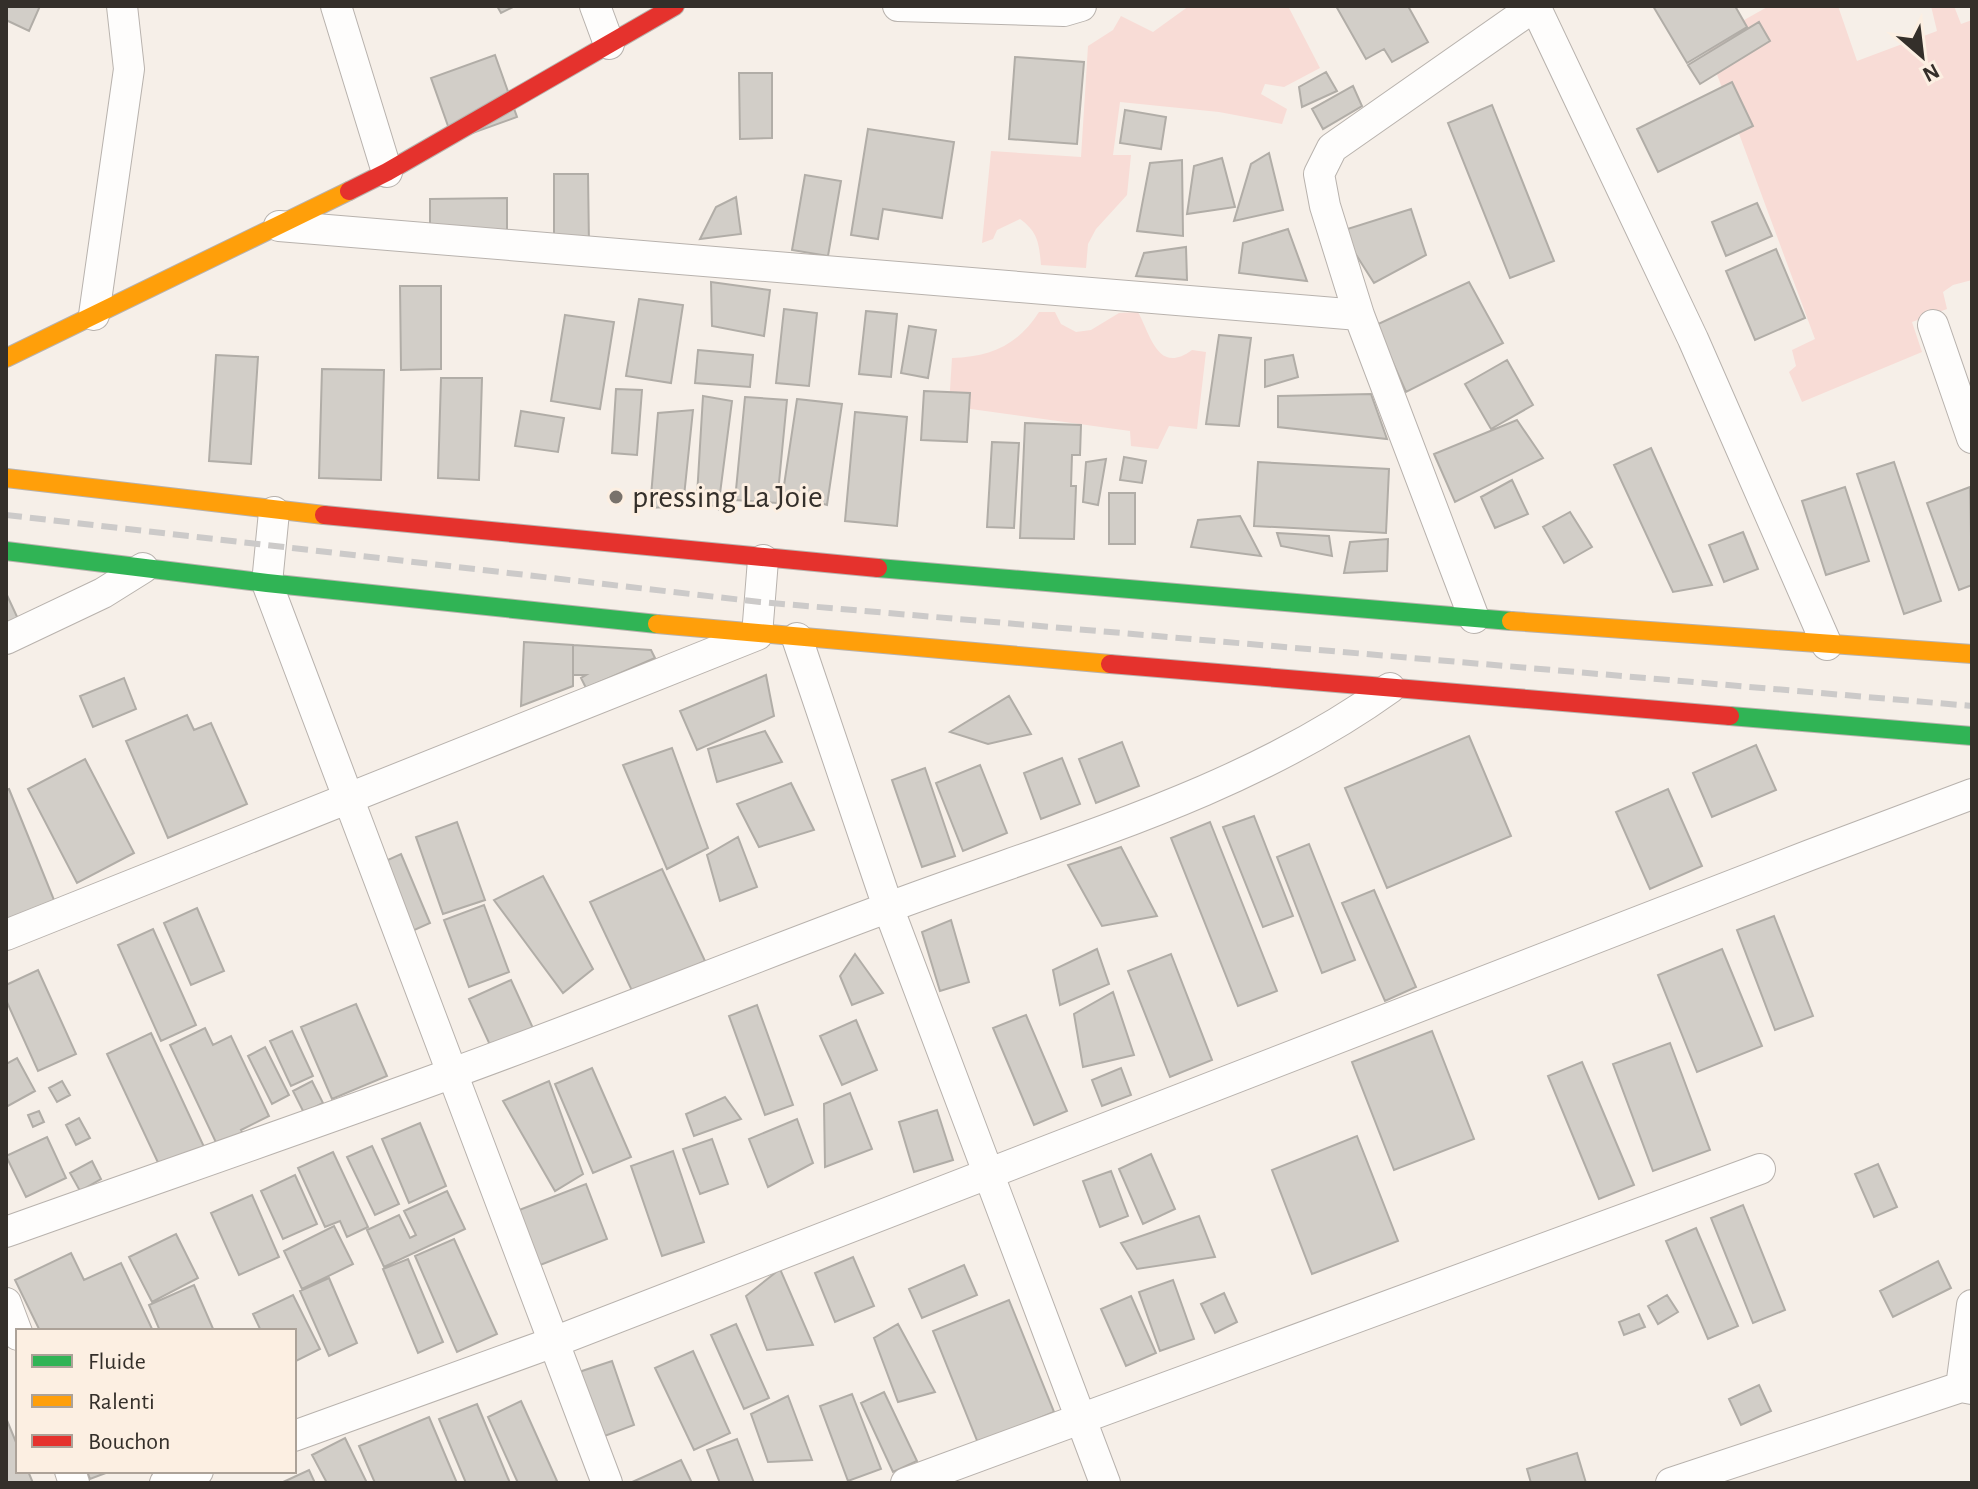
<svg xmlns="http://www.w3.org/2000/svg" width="1978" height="1489" font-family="'Alegreya Sans',sans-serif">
<rect width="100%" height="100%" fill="#f6efe8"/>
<!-- green -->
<path fill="#f8dcd6" d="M1189 6H1288L1320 68 1284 87 1265 84 1261 94 1287 109 1282 124 1219 112 1120 102 1113 155H1131L1127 195 1096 229 1088 244 1086 268 1041 265C1039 243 1038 232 1020 219L997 230 993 239 982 243 991 151 1081 157 1088 46 1113 30 1121 16 1153 32Z
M1769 6H1838L1857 61 1937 31 1931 6H1954L1961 24 1972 20V280L1953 285 1943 292 1947 309 1912 322 1922 352 1802 402 1789 372 1796 366 1792 350 1815 339 1705 42Z
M1039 312H1055L1061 324 1076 332 1091 330 1119 313 1138 312C1151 336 1158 375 1192 350L1206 352 1197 429 1169 426 1158 449 1131 446 1130 431 949 406 952 358C991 357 1018 345 1039 312Z"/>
<!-- building -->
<path fill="#d2cec8" stroke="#b1ada7" stroke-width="2" d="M6 6H40L29 31 6 20Z
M497 6H515L501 13Z
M1336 6H1408L1428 42 1392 62 1384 49 1366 59Z
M1653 6H1735L1747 27 1687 63Z
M1759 22 1770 41 1700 84 1688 65Z
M495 55 517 117 453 140 431 78Z
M1015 57 1084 62 1077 144 1009 139Z
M1326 72 1337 91 1302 107 1299 87Z
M739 73H772V138L740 139Z
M1732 82 1753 126 1658 172 1637 129Z
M1353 86 1362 106 1323 129 1312 109Z
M1492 105 1554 261 1510 278 1448 123Z
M1125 110 1166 117 1161 149 1120 143Z
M868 129 954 142 942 218 883 209 878 239 851 235Z
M1269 153 1283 210 1234 221 1251 164Z
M1222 158 1235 207 1187 214 1194 166Z
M1182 160 1183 236 1137 231 1150 163Z
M554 174H588L589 245 554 246Z
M805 175 841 181 828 256 792 250Z
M736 197 741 234 700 239 716 207Z
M507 198V235L430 237V199Z
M1757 203 1772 236 1726 256 1712 222Z
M1411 209 1426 255 1374 283 1341 231Z
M1288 229 1307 281 1239 273 1243 243Z
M1186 247 1187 280 1136 276 1144 253Z
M1776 249 1805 318 1755 340 1726 271Z
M711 282 770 290 764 336 712 326Z
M1469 282 1503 343 1406 392 1376 325Z
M400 286H441V369L401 370Z
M639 299 683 305 671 383 626 376Z
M784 309 817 313 809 386 776 383Z
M866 311 897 314 891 377 859 374Z
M565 315 614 322 600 409 551 401Z
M909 326 936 330 928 378 901 373Z
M1219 335 1251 338 1239 426 1206 424Z
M698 350 753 355 750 387 695 383Z
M216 355 258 357 251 464 209 461Z
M1293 355 1298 377 1265 387V360Z
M1507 360 1533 405 1491 429 1465 384Z
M322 369 384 370 381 480 319 478Z
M441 378H482L479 480 438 478Z
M616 389 642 390 637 455 612 453Z
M924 391 970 393 967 442 921 440Z
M1371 394 1387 439 1278 427V396Z
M703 396 732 401 718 509 697 496Z
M745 397 787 400 777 503 735 500Z
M797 399 842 404 827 505 783 492Z
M693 410 683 506 650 508 658 413Z
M521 411 564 418 558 452 515 446Z
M855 412 907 417 897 526 845 521Z
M1517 420 1543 458 1455 502 1434 454Z
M1025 423 1081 425 1080 455H1072L1071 486H1076L1074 539 1020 538Z
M992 442 1019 443 1014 528 987 527Z
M1651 448 1712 585 1673 592 1614 465Z
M1124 457 1146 461 1142 483 1120 480Z
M1106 459 1098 505 1083 502 1086 462Z
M1258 462 1389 469 1386 533 1254 526Z
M1894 462 1941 601 1904 614 1857 474Z
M1512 480 1528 514 1495 528 1481 497Z
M1845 487 1869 561 1826 575 1802 501Z
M1970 487 1972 585 1959 590 1927 503Z
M1109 493H1135V544H1109Z
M1570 512 1592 547 1564 563 1543 527Z
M1240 516 1261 556 1191 547 1198 520Z
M1743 532 1758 569 1724 582 1709 545Z
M1277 533 1329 536 1332 556 1281 546Z
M1388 539 1387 571 1344 573 1350 542Z
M6 593 19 621 6 626Z
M524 642 573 645V686L521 706Z
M573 645 651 650 655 658 586 688 581 678 586 675H573Z
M766 675 774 716 697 750 680 711Z
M124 678 136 709 93 727 80 696Z
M1009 696 1031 734 988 744 950 732Z
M187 715 194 730 211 723 247 804 168 838 126 741Z
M765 731 782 762 717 782 708 749Z
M1469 736 1511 836 1387 888 1345 788Z
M1122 742 1139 786 1096 803 1079 759Z
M1756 745 1776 790 1712 817 1693 773Z
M672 748 708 848 667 869 623 765Z
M1062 758 1080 804 1041 819 1024 773Z
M85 759 134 853 77 883 28 789Z
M980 765 1007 833 963 851 936 783Z
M925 768 955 856 922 867 892 780Z
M791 783 814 830 759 847 737 804Z
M9 789 56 905 6 925V790Z
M1668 789 1702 866 1650 889 1616 812Z
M1254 816 1293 916 1263 927 1223 827Z
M457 822 485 900 443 914 416 837Z
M1210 822 1277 991 1238 1006 1171 838Z
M738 837 757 887 720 901 707 855Z
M1309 844 1355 960 1322 973 1277 857Z
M1121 847 1157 916 1102 926 1068 865Z
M401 854 430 923 410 932 381 863Z
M662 869 705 961 634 995 590 902Z
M543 876 593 969 563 993 494 900Z
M1374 890 1416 987 1385 1001 1342 903Z
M484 905 509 972 469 987 444 920Z
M197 908 224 971 191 985 164 923Z
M1774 916 1813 1016 1775 1030 1737 930Z
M951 920 969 982 940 991 922 932Z
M153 929 196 1025 161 1041 118 945Z
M1097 949 1109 984 1060 1005 1053 970Z
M1722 949 1762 1046 1697 1072 1658 975Z
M855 954 883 993 852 1005 840 976Z
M1171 954 1212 1060 1170 1077 1128 971Z
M38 970 76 1054 38 1071 6 1000V985Z
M511 980 537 1037 495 1056 469 999Z
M1113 992 1134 1055 1083 1067 1074 1014Z
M356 1004 387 1076 332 1099 301 1027Z
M757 1005 793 1105 765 1115 729 1016Z
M1026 1015 1067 1111 1034 1125 993 1028Z
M856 1020 877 1070 842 1085 820 1036Z
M205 1028 213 1045 231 1036 269 1116 241 1130 246 1138 220 1151 170 1045Z
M292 1031 313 1076 291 1086 270 1041Z
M1432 1031 1474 1139 1394 1170 1352 1062Z
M151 1033 205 1149 161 1169 107 1054Z
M1670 1043 1710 1150 1653 1171 1613 1064Z
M265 1047 289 1095 272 1104 248 1056Z
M17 1058 35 1091 6 1107V1064Z
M1582 1062 1634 1185 1599 1199 1548 1076Z
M592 1068 631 1157 593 1173 555 1084Z
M1121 1068 1131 1095 1102 1106 1092 1080Z
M62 1081 70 1095 57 1102 49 1088Z
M312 1081 323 1103 304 1113 293 1091Z
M549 1081 583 1174 555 1191 503 1101Z
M850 1093 872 1149 825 1167 824 1104Z
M725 1097 741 1119 694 1136 686 1114Z
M937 1110 953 1160 914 1172 899 1122Z
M39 1111 44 1122 33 1127 28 1115Z
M79 1118 90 1138 76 1145 66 1125Z
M797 1119 813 1163 768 1187 749 1139Z
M420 1123 446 1186 409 1203 382 1139Z
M1357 1136 1398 1241 1312 1274 1272 1170Z
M47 1137 66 1178 26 1197 6 1156Z
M712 1139 728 1184 700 1194 683 1149Z
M372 1146 399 1204 375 1215 347 1157Z
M673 1151 704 1242 662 1256 631 1166Z
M333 1152 368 1227 347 1237 340 1221 325 1227 298 1168Z
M1151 1154 1175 1209 1143 1224 1119 1169Z
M92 1161 101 1179 80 1191 70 1173Z
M1878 1164 1897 1207 1874 1217 1855 1174Z
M1111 1171 1128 1216 1100 1227 1083 1181Z
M295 1175 317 1224 283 1239 261 1191Z
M586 1184 607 1239 530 1269 509 1214Z
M447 1191 465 1229 384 1267 367 1230 399 1215 410 1238 416 1235 404 1211Z
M252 1195 279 1257 239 1275 211 1213Z
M1743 1205 1785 1310 1753 1323 1711 1218Z
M1199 1216 1215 1257 1137 1269 1121 1243Z
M334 1226 353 1264 302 1289 284 1251Z
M1696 1228 1738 1326 1708 1339 1666 1241Z
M176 1234 198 1278 152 1302 129 1257Z
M454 1239 497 1334 457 1352 415 1256Z
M71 1253 84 1280 121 1263 153 1331H40L15 1280Z
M853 1257 874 1306 835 1322 815 1273Z
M408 1259 443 1342 418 1353 383 1269Z
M1938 1261 1951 1288 1893 1317 1880 1291Z
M964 1265 977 1295 922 1318 909 1289Z
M780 1269 813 1345 767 1350 746 1296Z
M329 1278 357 1343 329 1356 300 1291Z
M1173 1280 1194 1339 1160 1351 1139 1292Z
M194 1285 214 1331H160L149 1305Z
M1224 1293 1237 1322 1215 1333 1201 1304Z
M293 1295 320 1349 294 1362V1331H261L253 1314Z
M1667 1295 1678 1312 1658 1324 1648 1306Z
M1131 1296 1156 1353 1126 1366 1101 1309Z
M1009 1300 1054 1412 978 1443 933 1331Z
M1639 1314 1645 1327 1624 1335 1619 1322Z
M736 1324 769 1398 744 1409 711 1335Z
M898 1324 935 1392 898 1402 874 1338Z
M693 1351 730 1433 694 1450 655 1368Z
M612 1361 634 1425 602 1437 579 1372Z
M1759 1385 1771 1411 1741 1425 1729 1399Z
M884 1392 917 1461 893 1472 861 1403Z
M852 1394 881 1469 848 1481 820 1406Z
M788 1396 812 1460 768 1462 751 1414Z
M521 1401 557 1481 552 1483H518L488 1417Z
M477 1404 510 1483H466L439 1419Z
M429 1417 457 1483H375L359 1446Z
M6 1418 18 1447V1471H28L33 1483H6Z
M345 1438 367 1483H327L312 1455Z
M737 1439 754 1483H720L707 1450Z
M1577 1453 1586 1483H1531L1527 1469Z
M681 1460 692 1483H630Z
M309 1470 315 1483H281Z
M87 1471H111L90 1479Z"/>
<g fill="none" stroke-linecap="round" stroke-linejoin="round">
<!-- street casing -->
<g stroke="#b8b2ad" stroke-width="32">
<path id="street" d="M336 6 387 172
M595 6 609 44
M898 6 1064 11 1081 6
M279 226 1359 315
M94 315 129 69 122 6
M1933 325 1972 438
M274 512 267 583 607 1483
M1474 618 1359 315 1325 206 1319 174 1332 148 1535 6 1693 339 1827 645
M797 638 888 907 1105 1483
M6 639 103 593 143 568
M6 935 757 635 763 560
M6 1232C154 1179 303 1128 450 1074 596 1021 739 963 884 909 1056 844 1240 796 1390 688
M6 1303 18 1335
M1961 1387 1972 1305
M294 1436 554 1342 1810 855 1972 794
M70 1471 74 1483
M165 1483 198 1471
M906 1483 1760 1169
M1671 1483 1961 1387 1972 1389"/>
</g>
<!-- fast casing -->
<g stroke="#b8b2ad" stroke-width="20">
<path id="fast" d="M6 551 267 583 657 624
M878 568 1511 621
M1730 716 1972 736"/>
</g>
<!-- slow casing -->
<g stroke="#b8b2ad" stroke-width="20">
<path id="slow" d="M6 358 349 191
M6 478 324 515
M1511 621 1972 654
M657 624 1110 664"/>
</g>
<!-- jam casing -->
<g stroke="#b8b2ad" stroke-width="20">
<path id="jam" d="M349 191 387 172 675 6
M324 515 878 568
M1110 664 1730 716"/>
</g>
<!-- street -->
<use href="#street" stroke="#fefdfc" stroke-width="30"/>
<!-- fast -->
<use href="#fast" stroke="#30b455" stroke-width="18"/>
<!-- slow -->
<use href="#slow" stroke="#ff9f0a" stroke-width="18"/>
<!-- jam -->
<use href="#jam" stroke="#e5322d" stroke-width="18"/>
<!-- rail -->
<path stroke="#cccac9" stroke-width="6" stroke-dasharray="16 8" stroke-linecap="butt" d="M6 515 760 602 1972 706"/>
</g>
<!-- markers -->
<circle fill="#78726c" stroke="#fcefe2" stroke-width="3" cx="616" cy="497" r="8"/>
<g text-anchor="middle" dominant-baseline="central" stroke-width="6" stroke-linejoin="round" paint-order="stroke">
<!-- poi labels -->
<g font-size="32" fill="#342f2a" stroke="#fcefe2" text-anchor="start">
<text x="632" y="497">pressing La Joie</text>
</g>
</g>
<!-- border -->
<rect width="1978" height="1489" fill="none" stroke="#342f2a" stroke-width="16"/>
<!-- legend -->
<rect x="16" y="1329" width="280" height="144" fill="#fcefe2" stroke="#aca298" stroke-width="2"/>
<rect x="32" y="1355" width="40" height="12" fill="#30b455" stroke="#aca298" stroke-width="2"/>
<text x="88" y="1369" font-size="24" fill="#342f2a">Fluide</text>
<rect x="32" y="1395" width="40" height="12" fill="#ff9f0a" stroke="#aca298" stroke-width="2"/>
<text x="88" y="1409" font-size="24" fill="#342f2a">Ralenti</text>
<rect x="32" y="1435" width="40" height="12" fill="#e5322d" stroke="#aca298" stroke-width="2"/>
<text x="88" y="1449" font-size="24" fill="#342f2a">Bouchon</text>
<!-- north arrow -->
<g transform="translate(1922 56) rotate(152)" stroke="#fcefe2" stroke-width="6" paint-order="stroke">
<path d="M0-6L14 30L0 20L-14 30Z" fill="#342f2a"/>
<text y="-12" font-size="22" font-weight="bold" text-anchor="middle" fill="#342f2a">N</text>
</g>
</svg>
